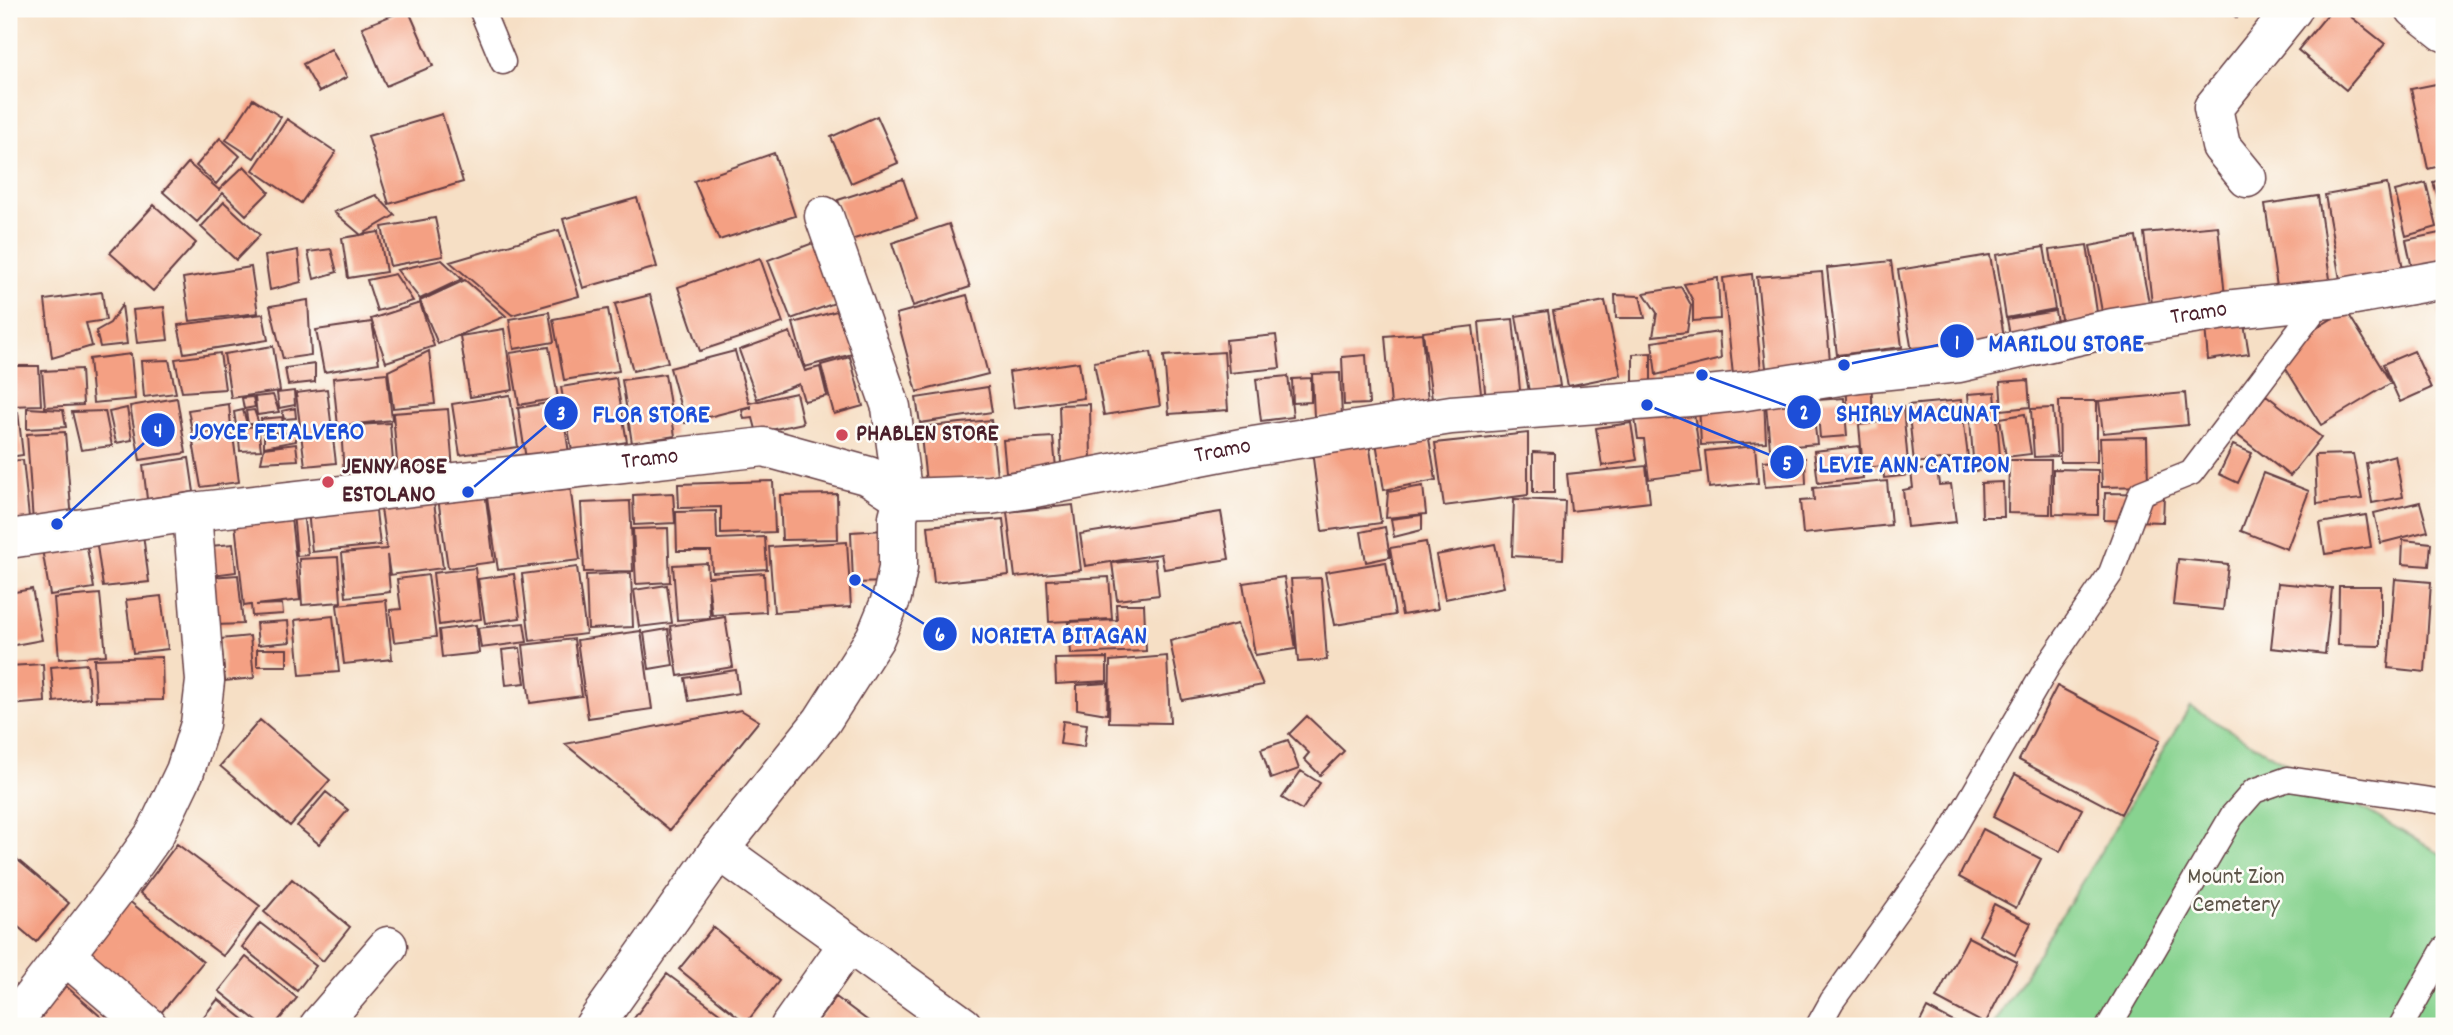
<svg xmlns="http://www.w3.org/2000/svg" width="2453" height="1035" font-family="Dekko,sans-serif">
<rect width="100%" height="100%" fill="#fdfcf7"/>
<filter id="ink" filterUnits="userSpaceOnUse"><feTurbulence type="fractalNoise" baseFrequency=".0143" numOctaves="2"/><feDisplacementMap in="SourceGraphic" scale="14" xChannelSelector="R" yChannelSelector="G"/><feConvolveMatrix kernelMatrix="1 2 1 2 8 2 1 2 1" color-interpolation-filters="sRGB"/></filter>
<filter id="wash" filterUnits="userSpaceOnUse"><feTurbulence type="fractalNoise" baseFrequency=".00686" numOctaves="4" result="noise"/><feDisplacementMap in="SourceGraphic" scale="28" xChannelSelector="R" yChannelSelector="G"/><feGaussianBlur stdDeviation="1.57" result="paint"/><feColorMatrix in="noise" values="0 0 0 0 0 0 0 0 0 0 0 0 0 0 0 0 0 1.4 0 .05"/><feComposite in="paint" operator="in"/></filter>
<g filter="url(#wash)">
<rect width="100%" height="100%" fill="#f6dfc5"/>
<!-- green -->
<path fill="#88d390" stroke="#69795e" stroke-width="2" d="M2190 707 2444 856V1026H1993Z"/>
<g id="blocks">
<!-- building -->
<path fill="#f4a083" d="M408 9 433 66 386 86 362 27Z
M2226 9H2244L2237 18Z
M2332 9H2341L2385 44 2346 90 2298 50Z
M331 49 347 77 319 92 303 64Z
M2441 83 2444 99V165L2428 169 2411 89Z
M253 99 281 117 254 158 226 140Z
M442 114 463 182 389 204 368 136Z
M877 116 898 163 851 183 831 137Z
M287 119 336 152 301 203 253 170Z
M220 138 240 156 216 184 196 166Z
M774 153 795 216 719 240 694 181Z
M188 163 219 190 244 166 269 192 246 215 223 193 197 222 163 192Z
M903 179 917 219 851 240 838 200Z
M2444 179V206L2441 207 2433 182Z
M2426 183 2437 227 2406 236 2395 191Z
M2387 184 2404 274 2341 285 2325 195Z
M376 195 395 215 361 235 334 212Z
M2318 196 2331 286 2278 294 2265 204Z
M637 198 657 267 583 288 563 219Z
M224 202 260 235 236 260 201 227Z
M154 205 196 243 153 291 110 253Z
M435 218 443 256 390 266 382 227Z
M949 224 970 287 913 306 892 243Z
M2218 226 2225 297 2152 304 2144 233Z
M559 230 579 296 512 315 450 262Z
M379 232 386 272 348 278 342 238Z
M2444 232V267L2413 273 2406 240Z
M2136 237 2150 308 2103 317 2090 246Z
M813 243 835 303 791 319 768 260Z
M2087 245 2098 319 2062 325 2050 250Z
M2044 247 2055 309 2006 318 1996 255Z
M331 249 337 272 314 279 308 252Z
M298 250 301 282 270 290 265 256Z
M1990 255 2006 348 1914 363 1898 270Z
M760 258 783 323 700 351 678 287Z
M442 260 462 279 420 299 397 270Z
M1891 261 1902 347 1837 355 1827 268Z
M251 267 258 313 190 321 183 278Z
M1822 272 1830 361 1766 368 1757 277Z
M395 274 413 301 377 311 367 280Z
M1752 274 1761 371 1733 375 1723 278Z
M1718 278 1720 319 1693 321V301L1684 284Z
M465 280 506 316 438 344 420 301Z
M1681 287 1691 305 1687 332 1653 336 1657 313 1644 293Z
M102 292 106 320 86 323 92 346 52 358 45 300Z
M650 295 668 362 633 371 615 304Z
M967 295 988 374 917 392 896 314Z
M1615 295 1640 296 1645 318H1616Z
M308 300 311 355 283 359 270 306Z
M1605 301 1621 375 1568 386 1553 311Z
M420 303 434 346 386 362 371 319Z
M122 305 127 344 100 347 96 331 110 323Z
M164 307 168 340 137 343 133 310Z
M2444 308V328L2437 310Z
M608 309 619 371 564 380 553 319Z
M844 309 856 353 805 367 793 323Z
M2346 310 2391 383 2321 425 2276 353Z
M1548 311 1560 386 1529 392 1516 316Z
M2055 311 2060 339 2012 346 2007 319Z
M549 312 554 342 514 349 509 319Z
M263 314 268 340 184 353 178 325Z
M1513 319 1521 400 1486 403 1479 322Z
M372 322 379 363 324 372 316 330Z
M2244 324 2249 354 2208 360 2205 326Z
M1473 326 1481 393 1432 399 1423 332Z
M504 329 513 390 470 397 460 336Z
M790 332 805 371 820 367 827 396 804 401 799 384 757 399 739 350Z
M1719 332 1721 359 1656 375 1652 342Z
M1422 333 1429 414 1392 417 1385 336Z
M1276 335 1280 368 1229 373 1226 340Z
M273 346 280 391 231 398 224 354Z
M549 347 558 398 519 405 510 353Z
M429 351 435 404 393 408 388 371Z
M735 351 749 403 796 393 803 423 757 433 753 418 744 419 742 410 751 408V406L685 423 670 368Z
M2414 351 2431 388 2400 402 2383 364Z
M1151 352 1160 406 1104 415 1094 362Z
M1224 352 1228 410 1169 414 1164 356Z
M220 353 225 389 182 392 175 359Z
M1651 353V382L1633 383V354Z
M131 354 135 399 93 403 89 359Z
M1366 355 1369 404 1344 405 1342 357Z
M850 357 863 406 834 414 821 365Z
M169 360 176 393 144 397 141 361Z
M1079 362 1084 398 1014 408 1009 372Z
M315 364V382L288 385 285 368Z
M9 366H39L41 405 9 406Z
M81 369 83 405 45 407 42 371Z
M387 373 392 420 338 426 333 378Z
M1340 373 1342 416 1314 417 1312 374Z
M665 374 675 436 632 443 622 380Z
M1288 376 1293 417 1261 421 1256 379Z
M616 378 627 442 572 451 561 387Z
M1311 378V402L1293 403 1292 379Z
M1871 378 1873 418 1848 419 1846 380Z
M2028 380 2030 407 2002 410 2000 382Z
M988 387 992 412 920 423 916 398Z
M327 389 336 463 305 466 296 393Z
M294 391 295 405 279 408 277 393Z
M1995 392 2001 469 1974 471 1968 394Z
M2185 393 2188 425 2103 433 2099 401Z
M273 395 279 412 257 415 255 397Z
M510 395 518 447 460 455 452 404Z
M2266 395 2321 437 2290 476 2236 434Z
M253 397 255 407 244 409 242 398Z
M177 398 186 453 140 460 130 406Z
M1692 398 1702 472 1649 479 1644 439H1638L1633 405Z
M1844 398 1847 436 1820 438 1817 400Z
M1764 400 1766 442 1701 445 1699 403Z
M1812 400 1817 444 1770 448 1766 404Z
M1961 400 1968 457 1914 463 1908 405Z
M561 401 569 453 526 459 518 408Z
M2059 401H2097V462H2060Z
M229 404 231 427 193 436 188 410Z
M1090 404 1091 464 1061 465 1059 405Z
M1903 407 1909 475 1884 478 1883 466 1863 468 1859 425 1879 422 1878 409Z
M27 408 63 410 66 427 27 429Z
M127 408 132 440 116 443 109 412Z
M295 408 296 418 284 419 282 411Z
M2053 408 2057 456 2034 457 2031 409Z
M448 409 453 470 398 474 393 413Z
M243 410 247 424 236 425 234 412Z
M254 410 259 424H248L246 411Z
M105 411 112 446 81 450 72 412Z
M9 412H18L23 455 9 457Z
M2025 414 2031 454 2006 457 2000 418Z
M282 417 284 432 263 433 261 419Z
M991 420 997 475 926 482 920 427Z
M390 423 394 475 344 477 341 426Z
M1631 423 1637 460 1602 466 1596 428Z
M258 426 261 450 240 451 238 428Z
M65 432 72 521 33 523 27 434Z
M296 432V441L264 447V437Z
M1428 433 1436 480 1384 490 1376 442Z
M1528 433V495L1444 506 1435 443Z
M233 435 239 482 201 487 193 442Z
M1053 437 1056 468 1006 472 1003 440Z
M2147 437 2148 486 2102 487 2100 438Z
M1369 442 1381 523 1322 531 1312 450Z
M296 444 298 460 261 462 264 448Z
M2233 445 2252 453 2238 483 2219 474Z
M1755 446 1758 483 1709 488 1705 451Z
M1859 446 1863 478 1818 483 1814 451Z
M1533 452 1554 453V493H1533Z
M2353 454 2362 499 2317 504 2315 455Z
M2395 455 2403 497 2372 503 2366 463Z
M189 458 194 492 147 499 143 465Z
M1805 458 1806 484 1765 487 1763 461Z
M23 460 30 527 9 529V461Z
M2009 460H2051L2050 514 2008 513Z
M1646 466 1650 502 1571 511 1567 474Z
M1937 468 1939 485 1951 484 1956 522 1907 527 1903 490 1913 488 1911 471Z
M2053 469 2098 470V515L2053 514Z
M2263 473 2309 491 2287 549 2241 531Z
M773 481 775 532 721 534V507L679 508 678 484Z
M1887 481 1891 525 1803 534 1800 501 1814 500 1813 488Z
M2003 482 2004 517H1982L1981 483Z
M570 486 580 560 498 570 487 497Z
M1423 486 1426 514 1386 518 1388 492Z
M485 491 494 562 448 568 438 498Z
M673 493 675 523 634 525 633 495Z
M2105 493 2164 494 2163 522 2104 520Z
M837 494 838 539 782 540 780 495Z
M433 495 443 568 390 575 387 555 390 592 346 597 342 553 387 549 380 502Z
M1514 499 1565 501 1563 559 1512 556Z
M630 501 633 571 584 572 581 503Z
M2420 502 2428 531 2381 543 2374 513Z
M375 503 380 545 312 552 308 510Z
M1073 505 1081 570 1015 577 1007 512Z
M290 509 300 600 256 605 282 604 283 614 252 616 251 605 244 606 234 514Z
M716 511 717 539 765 537 767 569 712 572 711 551H677L676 512Z
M303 512 308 555 297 556 293 513Z
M1221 512 1229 559 1164 569 1161 554 1085 566 1080 534Z
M1422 515V530L1394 537 1391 519Z
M2366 515 2371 547 2325 554 2320 523Z
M1003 519 1009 575 934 583 928 526Z
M1385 527 1390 557 1366 562 1361 532Z
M668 528 670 582 636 584 633 529Z
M885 530 888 582 853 583 851 532Z
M143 534 149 582 103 587 96 539Z
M2403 540 2431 543 2429 566 2402 564Z
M86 542 94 588 50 595 42 549Z
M847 542 851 607 774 612 769 547Z
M1426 542 1438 609 1402 615 1390 548Z
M233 544 236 572 213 575 210 546Z
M1495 544 1504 587 1445 599 1436 555Z
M338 557 341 602 302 605 299 559Z
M1155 559 1159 595 1117 600 1112 563Z
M2178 559 2228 564 2223 610 2173 605Z
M1386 562 1395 615 1335 625 1325 572Z
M707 563 708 577 764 573 766 612 712 615 708 580 710 618 677 620 673 565Z
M577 567 586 634 530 641 522 574Z
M475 568 481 619 439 625 433 573Z
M631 573 633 627 588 629 586 575Z
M514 574 520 618 485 623 478 579Z
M238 575 243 624 215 625 210 577Z
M428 575 436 637 394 642 390 610 401 609 397 579Z
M1109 577 1112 619 1049 622 1047 580Z
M1284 577 1296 649 1255 655 1243 583Z
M1321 578 1327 660 1298 662 1291 579Z
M2395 579 2431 582 2425 672 2388 668Z
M2278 583 2332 588 2325 654 2271 648Z
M667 585 672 623 639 627 634 590Z
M2339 586H2381V646L2338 645Z
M32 589 42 640 9 646V593Z
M100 594 106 655 59 659 54 598Z
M161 596 168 649 133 653 126 600Z
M386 600 392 659 344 664 337 605Z
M1116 604H1144L1146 651 1071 654 1069 622 1117 620Z
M333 616 339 672 300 675 295 620Z
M725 617 733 667 678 676 670 626Z
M288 621 290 642 258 645 256 623Z
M524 623 527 642 481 648 478 628Z
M1237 624 1263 685 1182 700 1170 641Z
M476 625 479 653 442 657 439 630Z
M668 629 673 665 649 669 644 633Z
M641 631 652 709 588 718 577 640Z
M250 636 254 678 225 681 221 639Z
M574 639 582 696 530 703 523 645Z
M520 648 525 683 506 685 502 650Z
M257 649H287V666H257Z
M1167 656 1170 723 1109 722 1110 661Z
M162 657 163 700 96 701 94 659Z
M1107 658V681L1056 684 1055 659Z
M43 664 45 702 9 705V666Z
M87 664 90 698 54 702 51 667Z
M736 670 739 693 689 701 685 678Z
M1108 683 1107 714 1077 709V685Z
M2057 686 2160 740 2121 814 2019 760Z
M741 710 759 721 670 830 565 744Z
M1307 716 1344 751 1320 775 1304 759 1309 753 1289 734Z
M260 720 330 780 290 826 220 766Z
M1063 721 1087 724 1084 747 1060 744Z
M1288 740 1299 769 1271 779 1261 749Z
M1301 771 1320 783 1302 810 1282 798Z
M2015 774 2082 809 2060 852 1993 817Z
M326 792 348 810 319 844 297 826Z
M1983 829 2041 859 2016 908 1959 877Z
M177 844 260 906 223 956 140 893Z
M13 856 69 903 36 942 9 919V861Z
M292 879 350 927 323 961 264 912Z
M122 895 203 962 151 1025 69 959Z
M1994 904 2031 923 2015 955 1979 935Z
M260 923 316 966 297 991 242 947Z
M713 927 779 981 746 1023 679 969Z
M1968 937 2017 962 1985 1024 1936 998Z
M246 957 297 998 274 1026H263L219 991Z
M667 974 737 1026H639L632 1021Z
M59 980 109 1024 106 1026H42L29 1014Z
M836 997 875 1026H814Z
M218 999 252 1026H196Z
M1927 1008 1961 1026H1918Z"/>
</g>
</g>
<g filter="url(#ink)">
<use href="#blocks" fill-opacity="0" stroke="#643c42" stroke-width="2"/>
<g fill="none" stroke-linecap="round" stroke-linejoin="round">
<!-- service casing -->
<g stroke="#643c42" stroke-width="27">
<path id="service" d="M481 9 503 62
M1818 1026 1832 1001 1945 843 2049 664 2111 573 2141 493 2191 473 2322 300
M2109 1026 2232 816 2254 791 2288 779 2444 802
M2401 1026 2444 949"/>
</g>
<!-- minor casing -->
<g stroke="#643c42" stroke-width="41">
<g id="minor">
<path d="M2415 9 2444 32"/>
<path d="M2247 178 2221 146 2213 108 2293 9"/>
<path id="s1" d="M9 539 192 512 764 447 869 476 903 498 990 495 1034 488 1247 447 1451 415 1689 397 1746 391 1859 373 1959 363 2112 328 2225 310 2338 298 2444 279"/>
<path d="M719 850 963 1026"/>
<path d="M65 955 148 1026"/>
<path d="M10 1026 116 889 155 834 185 771 200 724 205 681 192 512"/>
<path d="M319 1026 388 946"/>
<path d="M594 1026 719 850 822 721 875 638 892 597 898 568V517L903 498 891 407 824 216"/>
<path d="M790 1026 848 944"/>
</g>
</g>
<!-- service -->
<use href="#service" stroke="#fff" stroke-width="24"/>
<!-- minor -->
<use href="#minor" stroke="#fff" stroke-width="38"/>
</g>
</g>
<!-- markers -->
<g fill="#d1495b" stroke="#fdfcf7" stroke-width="2.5">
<circle cx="842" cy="435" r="7"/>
<circle cx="328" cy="482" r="7"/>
</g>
<g text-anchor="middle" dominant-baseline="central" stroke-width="5" stroke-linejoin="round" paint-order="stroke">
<!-- street labels -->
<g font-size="24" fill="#4a1f2b" stroke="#fdfcf7">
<text stroke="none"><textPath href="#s1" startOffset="2221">Tramo</textPath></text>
<text stroke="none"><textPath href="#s1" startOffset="1234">Tramo</textPath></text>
<text stroke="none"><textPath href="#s1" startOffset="646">Tramo</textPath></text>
</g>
<!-- poi labels -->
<g font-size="24" font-weight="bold" fill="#4a1f2b" stroke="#fdfcf7" text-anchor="start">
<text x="856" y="435">PHABLEN STORE</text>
<text x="342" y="468">JENNY ROSE<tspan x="342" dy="28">ESTOLANO</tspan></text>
</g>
<!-- park labels -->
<g font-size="24" fill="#5d5549" stroke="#fdfcf7">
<text x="2236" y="878">Mount Zion<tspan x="2236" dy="28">Cemetery</tspan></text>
</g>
</g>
<!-- callouts -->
<path fill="none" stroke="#1d4ed8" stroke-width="2.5" d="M1844 365L1957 341M1702 375L1804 412M468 492L561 413M57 524L158 430M1647 405L1787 462M855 580L940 634"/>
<g fill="#1d4ed8" stroke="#fdfcf7" stroke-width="2.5">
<circle cx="1844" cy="365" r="7"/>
<circle cx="1702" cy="375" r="7"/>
<circle cx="468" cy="492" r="7"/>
<circle cx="57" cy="524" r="7"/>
<circle cx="1647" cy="405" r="7"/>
<circle cx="855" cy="580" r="7"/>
<circle cx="1957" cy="341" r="18"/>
<circle cx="1804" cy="412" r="18"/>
<circle cx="561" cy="413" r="18"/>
<circle cx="158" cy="430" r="18"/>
<circle cx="1787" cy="462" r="18"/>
<circle cx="940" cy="634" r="18"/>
</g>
<g font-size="21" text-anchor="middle" font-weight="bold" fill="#fff">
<text x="1957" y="349">1</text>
<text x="1804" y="419">2</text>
<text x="561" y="420">3</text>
<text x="158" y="437">4</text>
<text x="1787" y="470">5</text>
<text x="940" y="641">6</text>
</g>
<g font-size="26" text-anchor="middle" font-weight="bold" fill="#1d4ed8" stroke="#fdfcf7" stroke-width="5" stroke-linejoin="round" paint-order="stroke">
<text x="2066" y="351">MARILOU STORE</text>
<text x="1918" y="421">SHIRLY MACUNAT</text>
<text x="651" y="422">FLOR STORE</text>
<text x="277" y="439">JOYCE FETALVERO</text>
<text x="1914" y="472">LEVIE ANN CATIPON</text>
<text x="1059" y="643">NORIETA BITAGAN</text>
</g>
<!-- margin -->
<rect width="2453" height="1035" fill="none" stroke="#fdfcf7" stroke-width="35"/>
</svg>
